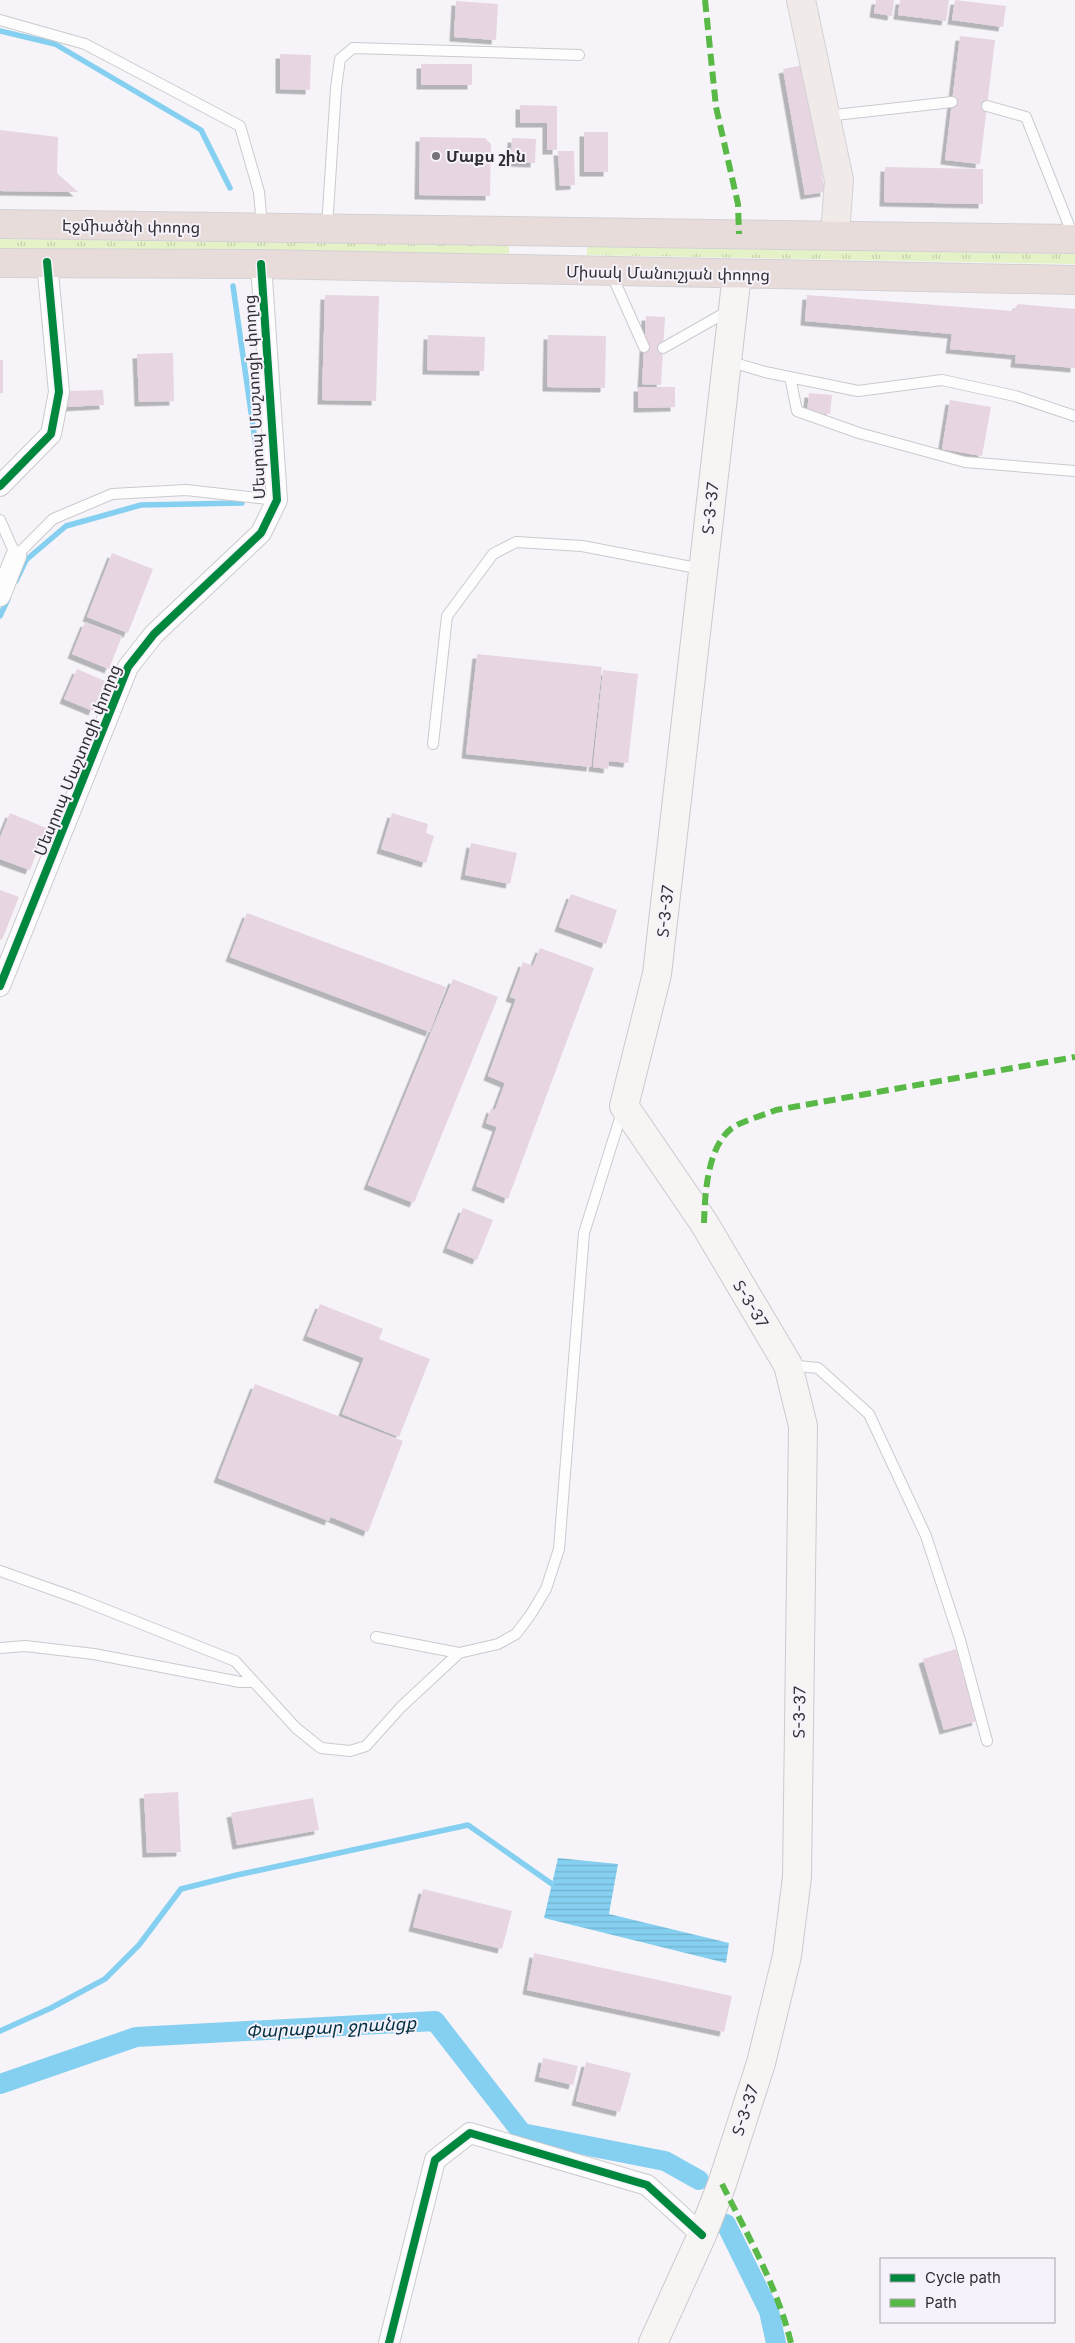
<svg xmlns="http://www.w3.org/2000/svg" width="1075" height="2343" font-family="Inter,'Noto Sans Armenian',sans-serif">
<defs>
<pattern id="grass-tufts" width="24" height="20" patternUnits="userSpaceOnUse" patternTransform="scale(1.25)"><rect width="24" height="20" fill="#e5f2c8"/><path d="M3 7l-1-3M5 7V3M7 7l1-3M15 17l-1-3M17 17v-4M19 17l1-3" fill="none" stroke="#c5d0ac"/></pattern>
<pattern id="water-rules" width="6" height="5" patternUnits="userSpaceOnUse" patternTransform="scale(1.25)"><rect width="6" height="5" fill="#85cff0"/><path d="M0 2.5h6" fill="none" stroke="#73b2ce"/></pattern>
<filter id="shadow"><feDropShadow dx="-4.5" dy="4.5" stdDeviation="0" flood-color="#0004"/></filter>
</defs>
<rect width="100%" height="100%" fill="#f6f4f9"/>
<!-- grass -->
<path fill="url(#grass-tufts)" d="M0 239 509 245V255L0 248Z
M587 246 1075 254V264L587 255Z"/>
<!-- water -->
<path fill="url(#water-rules)" d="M558 1858 618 1864 609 1914 729 1943 726 1963 544 1918Z"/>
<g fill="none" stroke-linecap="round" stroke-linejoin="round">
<!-- stream -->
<path stroke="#85cff0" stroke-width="5.5" d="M0 31 55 44 201 130 230 188
M233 286 260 475
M16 581 26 560 66 526 141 505 242 503
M0 616 8 599
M0 2031 51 2008 105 1979 139 1945 181 1889 237 1875 468 1825 552 1884"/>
<!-- canal -->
<path stroke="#85cff0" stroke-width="20" d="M0 2084 136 2037 435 2021 522 2133 665 2161 699 2180
M726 2224 769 2311 776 2343"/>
</g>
<!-- building -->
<path fill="#e7d6e1" filter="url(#shadow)" d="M876 0H894L892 16 874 13Z
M900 0H949L946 21 898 15Z
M955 0 1006 6 1003 27 952 20Z
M456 1 498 4 496 40 454 37Z
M960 36 995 40 980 164 945 160Z
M280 54 311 55 310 90 280 89Z
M421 64H472V85H421Z
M804 65 825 192 805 195 783 69Z
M520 105 557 106V150H547V123H520Z
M0 130 58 137 57 173 78 192 0 191Z
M584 132H608V172H584Z
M420 137 485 138 491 144 490 196 419 195Z
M512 138 536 139 535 163 511 162Z
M558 151H574L575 185 560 186Z
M885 167 983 169V204L884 202Z
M325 295 379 296 376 401 322 400Z
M807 295 1013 311 1018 304 1075 309V368L1015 363 1016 355 950 349 952 334 805 321Z
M646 316 665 317 661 385 642 384Z
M428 335 485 337 484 371 427 370Z
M548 335 606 336 605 388 547 387Z
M173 353 174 401 139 402 137 354Z
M0 360H3V393H0Z
M638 387H675V407L638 408Z
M103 390 104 405 66 407 65 391Z
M809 393 832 395 830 414 807 412Z
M950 400 991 407 982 456 942 449Z
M112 553 153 569 128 633 87 617Z
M85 622 122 636 109 669 72 654Z
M477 654 602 667 591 767 466 754Z
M77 669 105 681 93 711 64 699Z
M603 670 638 674 628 763 609 761 608 769 593 767Z
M10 813 46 828 30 870 0 859V838Z
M392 813 428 824 426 833 434 836 426 863 381 849Z
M471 843 517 853 510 884 465 875Z
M0 890 19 897 2 940 0 939Z
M571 894 617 910 606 944 559 927Z
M247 913 446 987 430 1032 230 957Z
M540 948 594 968 508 1199 476 1186 497 1127 486 1123 491 1108 495 1110 505 1083 488 1076 516 999 510 997 523 962 533 966Z
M453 979 498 997 414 1203 368 1185Z
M463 1208 493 1220 477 1260 447 1248Z
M320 1304 383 1329 379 1339 430 1359 399 1437 342 1414 364 1358 307 1336Z
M255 1384 403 1441 368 1532 331 1517 341 1489 329 1521 218 1478Z
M956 1649 977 1721 944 1730 923 1659Z
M178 1792 181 1852 147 1853 144 1794Z
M313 1798 319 1830 237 1845 231 1813Z
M423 1889 512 1911 502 1949 413 1927Z
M534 1953 732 1996 724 2032 527 1990Z
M543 2058 578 2066 573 2085 539 2077Z
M586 2062 631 2073 620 2112 576 2101Z"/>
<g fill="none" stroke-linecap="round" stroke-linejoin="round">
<!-- lane casing -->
<g stroke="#cbcace" stroke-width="12">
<path id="lane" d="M0 20 85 44 240 126 259 192 262 226
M987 106 1026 117 1074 238
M826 116 952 102
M327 227 336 88 340 59 353 48 579 55
M611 273 644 347
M663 348 730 310
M728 361 765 372 858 391 942 380 1015 396 1075 416
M790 377 797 411 859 433 965 462 1075 471
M0 520 16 556 53 519 112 494 186 490 277 500
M433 744 447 616 493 554 516 542 582 546 702 569
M789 1365 818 1368 869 1414 926 1536 960 1640 987 1741
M0 1571 79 1599 235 1661 296 1728 321 1748 350 1751 366 1746 401 1707 459 1653
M376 1637 459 1653 498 1644 516 1634 531 1614 546 1589 559 1549 584 1233 622 1112
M0 1648 25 1646 94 1654 240 1682H254"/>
</g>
<!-- street casing -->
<g stroke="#cbcace" stroke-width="22">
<path id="street" d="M0 486 51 434 59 392 47 262
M0 596 16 556
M0 986 128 667 154 634 261 533 277 500 261 264
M389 2343 435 2160 470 2133 647 2185 702 2235"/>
</g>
<!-- secondary casing -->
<g stroke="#cbcace" stroke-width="30">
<path id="secondary" d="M653 2343 702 2235 722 2184 761 2063 787 1956 797 1877 803 1426 788 1365 704 1223 624 1106 657 974 737 274"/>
</g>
<!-- primary casing -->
<g stroke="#d3d1d4" stroke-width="30">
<path id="primary" d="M801 0 839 180 835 235"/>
</g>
<!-- highway casing -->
<g stroke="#d3d1d4" stroke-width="30">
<path id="highway" d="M0 224 1075 239
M0 263 261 264 1075 280"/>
</g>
<!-- lane -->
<use href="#lane" stroke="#fefdfe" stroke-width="10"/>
<!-- street -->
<use href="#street" stroke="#fefdfe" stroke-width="20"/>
<!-- secondary -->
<use href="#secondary" stroke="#f7f4f4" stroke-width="28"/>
<!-- primary -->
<use href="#primary" stroke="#f0eae9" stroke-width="28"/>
<!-- highway -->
<use href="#highway" stroke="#e8dcda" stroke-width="28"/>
<!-- quiet -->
<path stroke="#58b947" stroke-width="6" stroke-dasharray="12 6" stroke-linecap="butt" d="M705 0 716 107 738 204 739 234
M704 1223C705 1194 707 1147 732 1128 742 1121 764 1115 776 1110L1075 1057
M722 2184C748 2236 777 2286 791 2343"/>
<!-- cycleway casing -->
<g stroke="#f6f2fb" stroke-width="11">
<path id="cycleway" d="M0 486 51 434 59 392 47 262
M0 986 128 667 154 634 261 533 277 500 261 264
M389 2343 435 2160 470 2133 647 2185 702 2235"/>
</g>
<!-- cycleway -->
<use href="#cycleway" stroke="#00873e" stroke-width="8"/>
</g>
<!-- markers -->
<circle fill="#767478" stroke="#f6f2fb" stroke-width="2" cx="436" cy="156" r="5"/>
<g text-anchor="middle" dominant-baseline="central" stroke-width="4" stroke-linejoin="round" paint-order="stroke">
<!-- poi labels -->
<g font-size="16" font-weight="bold" fill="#312f33" stroke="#f6f2fb" text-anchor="start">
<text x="446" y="156">Մաքս շին</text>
</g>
<!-- street labels -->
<g font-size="16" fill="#312f33" stroke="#f6f2fb">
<text transform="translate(131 226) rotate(1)">Էջմիածնի փողոց</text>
<text transform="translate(668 273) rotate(1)">Միսակ Մանուշյան փողոց</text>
<text transform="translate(254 397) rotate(-93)">Մեսրոպ Մաշտոցի փողոց</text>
<text transform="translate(710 508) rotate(-84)">Տ-3-37</text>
<text transform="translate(77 760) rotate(-68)">Մեսրոպ Մաշտոցի փողոց</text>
<text transform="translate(665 911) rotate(-84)">Տ-3-37</text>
<text transform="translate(751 1304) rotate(59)">Տ-3-37</text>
<text transform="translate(799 1712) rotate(-89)">Տ-3-37</text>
<text transform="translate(745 2110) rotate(-72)">Տ-3-37</text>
</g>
<!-- water labels -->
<g font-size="18" font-style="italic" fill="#003042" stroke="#f6f2fb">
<text transform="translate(331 2027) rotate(-3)">Փարաքար ջրանցք</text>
</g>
</g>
<!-- legend -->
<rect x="880" y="2258" width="175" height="65" fill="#f6f2fb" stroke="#a7a4ab"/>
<rect x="890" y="2274" width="25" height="8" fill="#00873e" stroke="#a7a4ab"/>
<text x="925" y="2283" font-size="15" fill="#312f33">Cycle path</text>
<rect x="890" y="2299" width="25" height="8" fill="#58b947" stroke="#a7a4ab"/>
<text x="925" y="2308" font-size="15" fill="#312f33">Path</text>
</svg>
